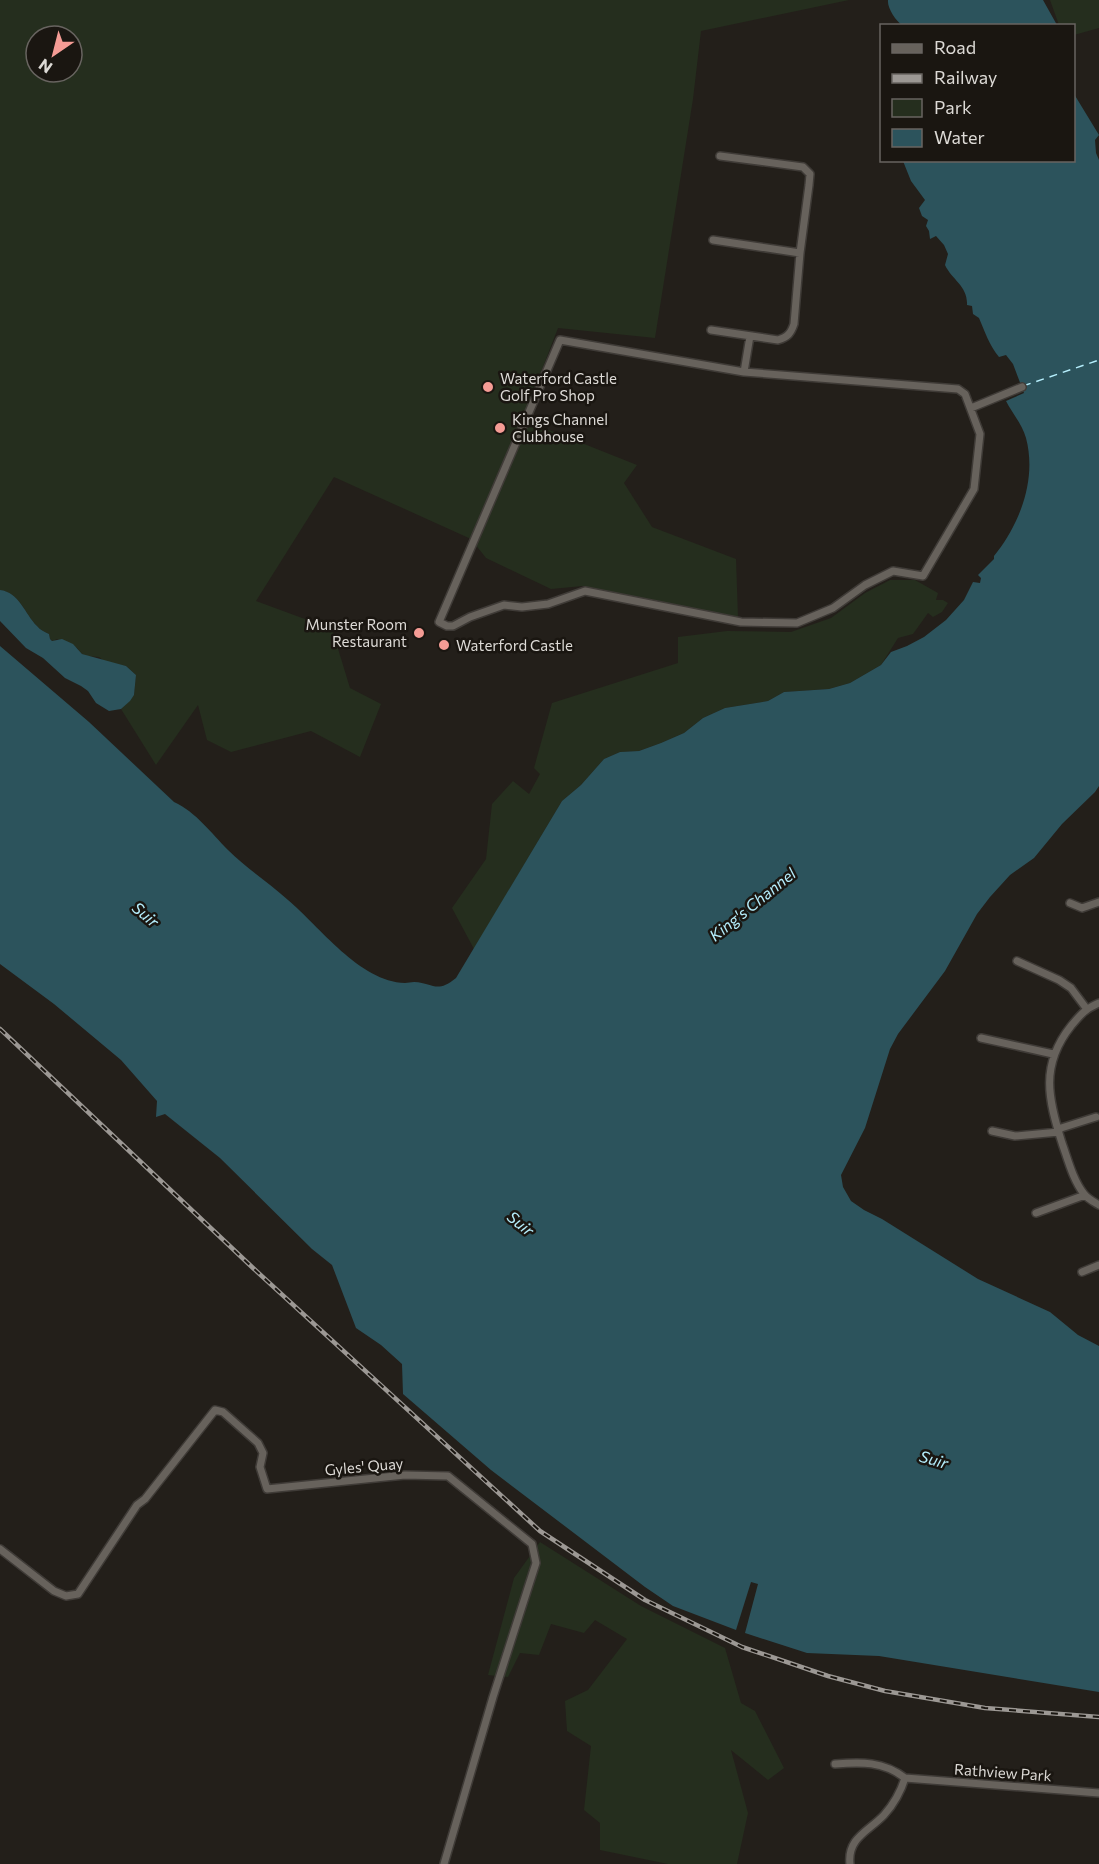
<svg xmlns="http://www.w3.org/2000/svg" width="1099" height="1864" font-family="Commissioner,sans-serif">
<rect width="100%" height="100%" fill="#231f1a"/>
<!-- green -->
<path fill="#252e1e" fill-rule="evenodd" d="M0 0H849L701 31 693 99 655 338 558 328 524 416 529 422 637 465 624 483 652 527 736 559 738 617 583 586 551 589 486 558 471 539 334 477 256 601 332 629 350 688 381 704 360 757 311 731 231 752 207 740 198 705 156 765 121 709 134 695 136 675 126 666 104 661 99 657 87 656 82 654 77 648 57 639 53 641 50 639 49 634C45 632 40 630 37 626 25 614 20 593 0 590ZM36 36H72V72H36Z
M1050 0H1099V28L1074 35V26L1059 25Z
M890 580H915L938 593 936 600H943L948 603 942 612 933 617 928 613 913 634 898 638 881 665 850 683 829 689 784 692 768 701 725 708 703 718 684 733 661 743 639 751 620 752 604 759 581 785 562 801 474 949 452 908 486 859 492 804 513 781 529 794 540 774 534 768 552 703 678 663V637L727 631 791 632 831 618 865 593Z
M540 1542 641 1606 725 1648 741 1703 755 1711 784 1768 768 1780 731 1750 748 1813 737 1864H668L600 1850V1823L584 1810 591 1746 567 1731 565 1701 588 1690 627 1639 595 1620 584 1633 551 1624 539 1655 520 1653 508 1677 488 1675 514 1578Z"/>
<!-- water -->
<path fill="#2c535c" d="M888 0H1043L1057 25H902C896 21 887 8 888 0Z
M1074 94 1099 135 1095 140 1096 153 1099 160V786L1095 792 1062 824 1034 858 1010 875 990 897 977 914 945 971 898 1034 890 1049 865 1128 841 1175 843 1187 851 1201 864 1210 882 1219 978 1279 1050 1312 1078 1335 1099 1346V1692L879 1656 807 1653 745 1633 758 1584 751 1582 736 1630 673 1606 645 1587 491 1470 403 1394 402 1364 381 1345 356 1328 332 1265 312 1249 220 1158 165 1114 156 1117 157 1101 121 1060 54 1004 0 964V646L89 722 174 802C196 812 211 833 228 850 246 868 269 883 288 900 319 926 360 982 405 983 408 983 411 982 414 982 434 983 436 994 456 978L562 801 581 785 604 759 620 752 639 751 661 743 684 733 703 718 725 708 768 701 784 692 829 689 850 683 881 665 891 652 907 646 924 637 946 620 964 600 973 582 980 583 981 578 978 575 994 559V556C1020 524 1037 479 1026 438 1022 424 1012 413 1006 401L1024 393 1013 364 1006 355 999 357C989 345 985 332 979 318L973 314 972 306 967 305C968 286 952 280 945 265L948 254 944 245 936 236 930 239 929 231 926 226 928 220 922 216 919 208 925 200 911 181 903 161 1074 160Z
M0 590C19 592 25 614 37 626 40 630 45 632 49 634L50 639 52 641 62 639 73 644 82 654 126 666 136 675 134 695 130 701 121 709 109 711 96 703 88 691 81 686 65 678 43 658 26 648 0 621Z"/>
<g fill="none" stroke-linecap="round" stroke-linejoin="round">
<!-- ferry -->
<path stroke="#b5eefc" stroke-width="1.5" stroke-dasharray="8 6" stroke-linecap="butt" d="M1023 386 1099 360"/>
<!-- street casing -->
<g stroke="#3f3b37" stroke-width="10">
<path id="street" d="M713 240 800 253
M711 330 778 340C788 337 791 333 794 324L800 253 809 185 810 174 803 167 720 156
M560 340 744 372 958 389 965 394 980 434 974 489 923 576 893 571 865 585 833 608 797 623 741 622 585 591 548 604 522 607 504 605 470 617 453 626H447L439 622Z
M744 372 750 336
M971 408 1022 387
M1070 903 1082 908 1099 902
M1017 961 1059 980 1071 988 1086 1008
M1099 1003C1085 1009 1081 1014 1071 1026 1040 1065 1048 1099 1062 1143 1068 1160 1073 1180 1084 1194 1088 1199 1094 1202 1099 1205
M981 1038 1053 1054
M1058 1129 1096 1117
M992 1131 1015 1136 1059 1132
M1036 1213 1085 1195
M1082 1272 1099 1265
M0 1549 54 1591 66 1596 78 1594 137 1505 145 1499 215 1410 223 1412 258 1443 263 1453 260 1467 267 1489 405 1475 448 1476 532 1544 536 1563 493 1697 444 1864
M835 1764C861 1762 883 1761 905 1778 901 1791 893 1805 884 1815 869 1831 847 1838 850 1864
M905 1778 1099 1793"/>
</g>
<!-- street -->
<use href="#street" stroke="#67625c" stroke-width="7"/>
<!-- rail casing -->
<g stroke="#9c9894" stroke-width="4.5">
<path id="rail" d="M0 1029 253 1268 540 1531 645 1600 742 1647 828 1676 885 1691 985 1708 1099 1717"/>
</g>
<!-- rail -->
<use href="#rail" stroke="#1a1611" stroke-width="2" stroke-dasharray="7" stroke-linecap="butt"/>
</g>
<!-- markers -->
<g fill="#f59c95" stroke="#1a1611" stroke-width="2">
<circle cx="488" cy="387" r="6"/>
<circle cx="500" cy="428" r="6"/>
<circle cx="419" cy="633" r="6"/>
<circle cx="444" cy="645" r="6"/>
</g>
<g text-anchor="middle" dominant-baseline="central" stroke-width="5" stroke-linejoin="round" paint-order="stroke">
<!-- poi labels -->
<g font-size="15" fill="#dddad6" stroke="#1a1611" text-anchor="start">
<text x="500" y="378">Waterford Castle<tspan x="500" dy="17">Golf Pro Shop</tspan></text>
<text x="512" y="419">Kings Channel<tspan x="512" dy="17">Clubhouse</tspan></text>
<text x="407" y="624" text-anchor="end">Munster Room<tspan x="407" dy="17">Restaurant</tspan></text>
<text x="456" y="645">Waterford Castle</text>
</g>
<!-- street labels -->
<g font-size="15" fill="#dddad6" stroke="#1a1611">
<text transform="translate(364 1466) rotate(-5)">Gyles' Quay</text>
<text transform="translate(1003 1772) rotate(4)">Rathview Park</text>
</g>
<!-- water labels -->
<g font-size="16" font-style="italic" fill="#b5eefc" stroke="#1a1611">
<text transform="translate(752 904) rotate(-39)">King's Channel</text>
<text transform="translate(146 914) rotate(40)">Suir</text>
<text transform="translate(521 1223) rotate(39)">Suir</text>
<text transform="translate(934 1459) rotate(16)">Suir</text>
</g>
</g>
<!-- legend -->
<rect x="880" y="24" width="195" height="138" fill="#1a1611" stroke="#686460" stroke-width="1.5"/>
<rect x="892" y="44" width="30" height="9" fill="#67625c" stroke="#686460" stroke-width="1.5"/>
<text x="934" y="54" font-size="18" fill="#dddad6">Road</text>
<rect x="892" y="74" width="30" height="9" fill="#9c9894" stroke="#686460" stroke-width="1.5"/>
<text x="934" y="84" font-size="18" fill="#dddad6">Railway</text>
<rect x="892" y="99" width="30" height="18" fill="#252e1e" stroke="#686460" stroke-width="1.5"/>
<text x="934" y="114" font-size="18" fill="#dddad6">Park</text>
<rect x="892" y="129" width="30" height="18" fill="#2c535c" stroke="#686460" stroke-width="1.5"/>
<text x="934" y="144" font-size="18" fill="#dddad6">Water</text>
<!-- north arrow -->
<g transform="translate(54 54) rotate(215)"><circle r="28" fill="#1a1611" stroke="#686460" stroke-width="1.5"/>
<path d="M0-4.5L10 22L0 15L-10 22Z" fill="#f59c95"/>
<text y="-9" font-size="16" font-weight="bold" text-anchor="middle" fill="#dddad6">N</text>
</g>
</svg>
